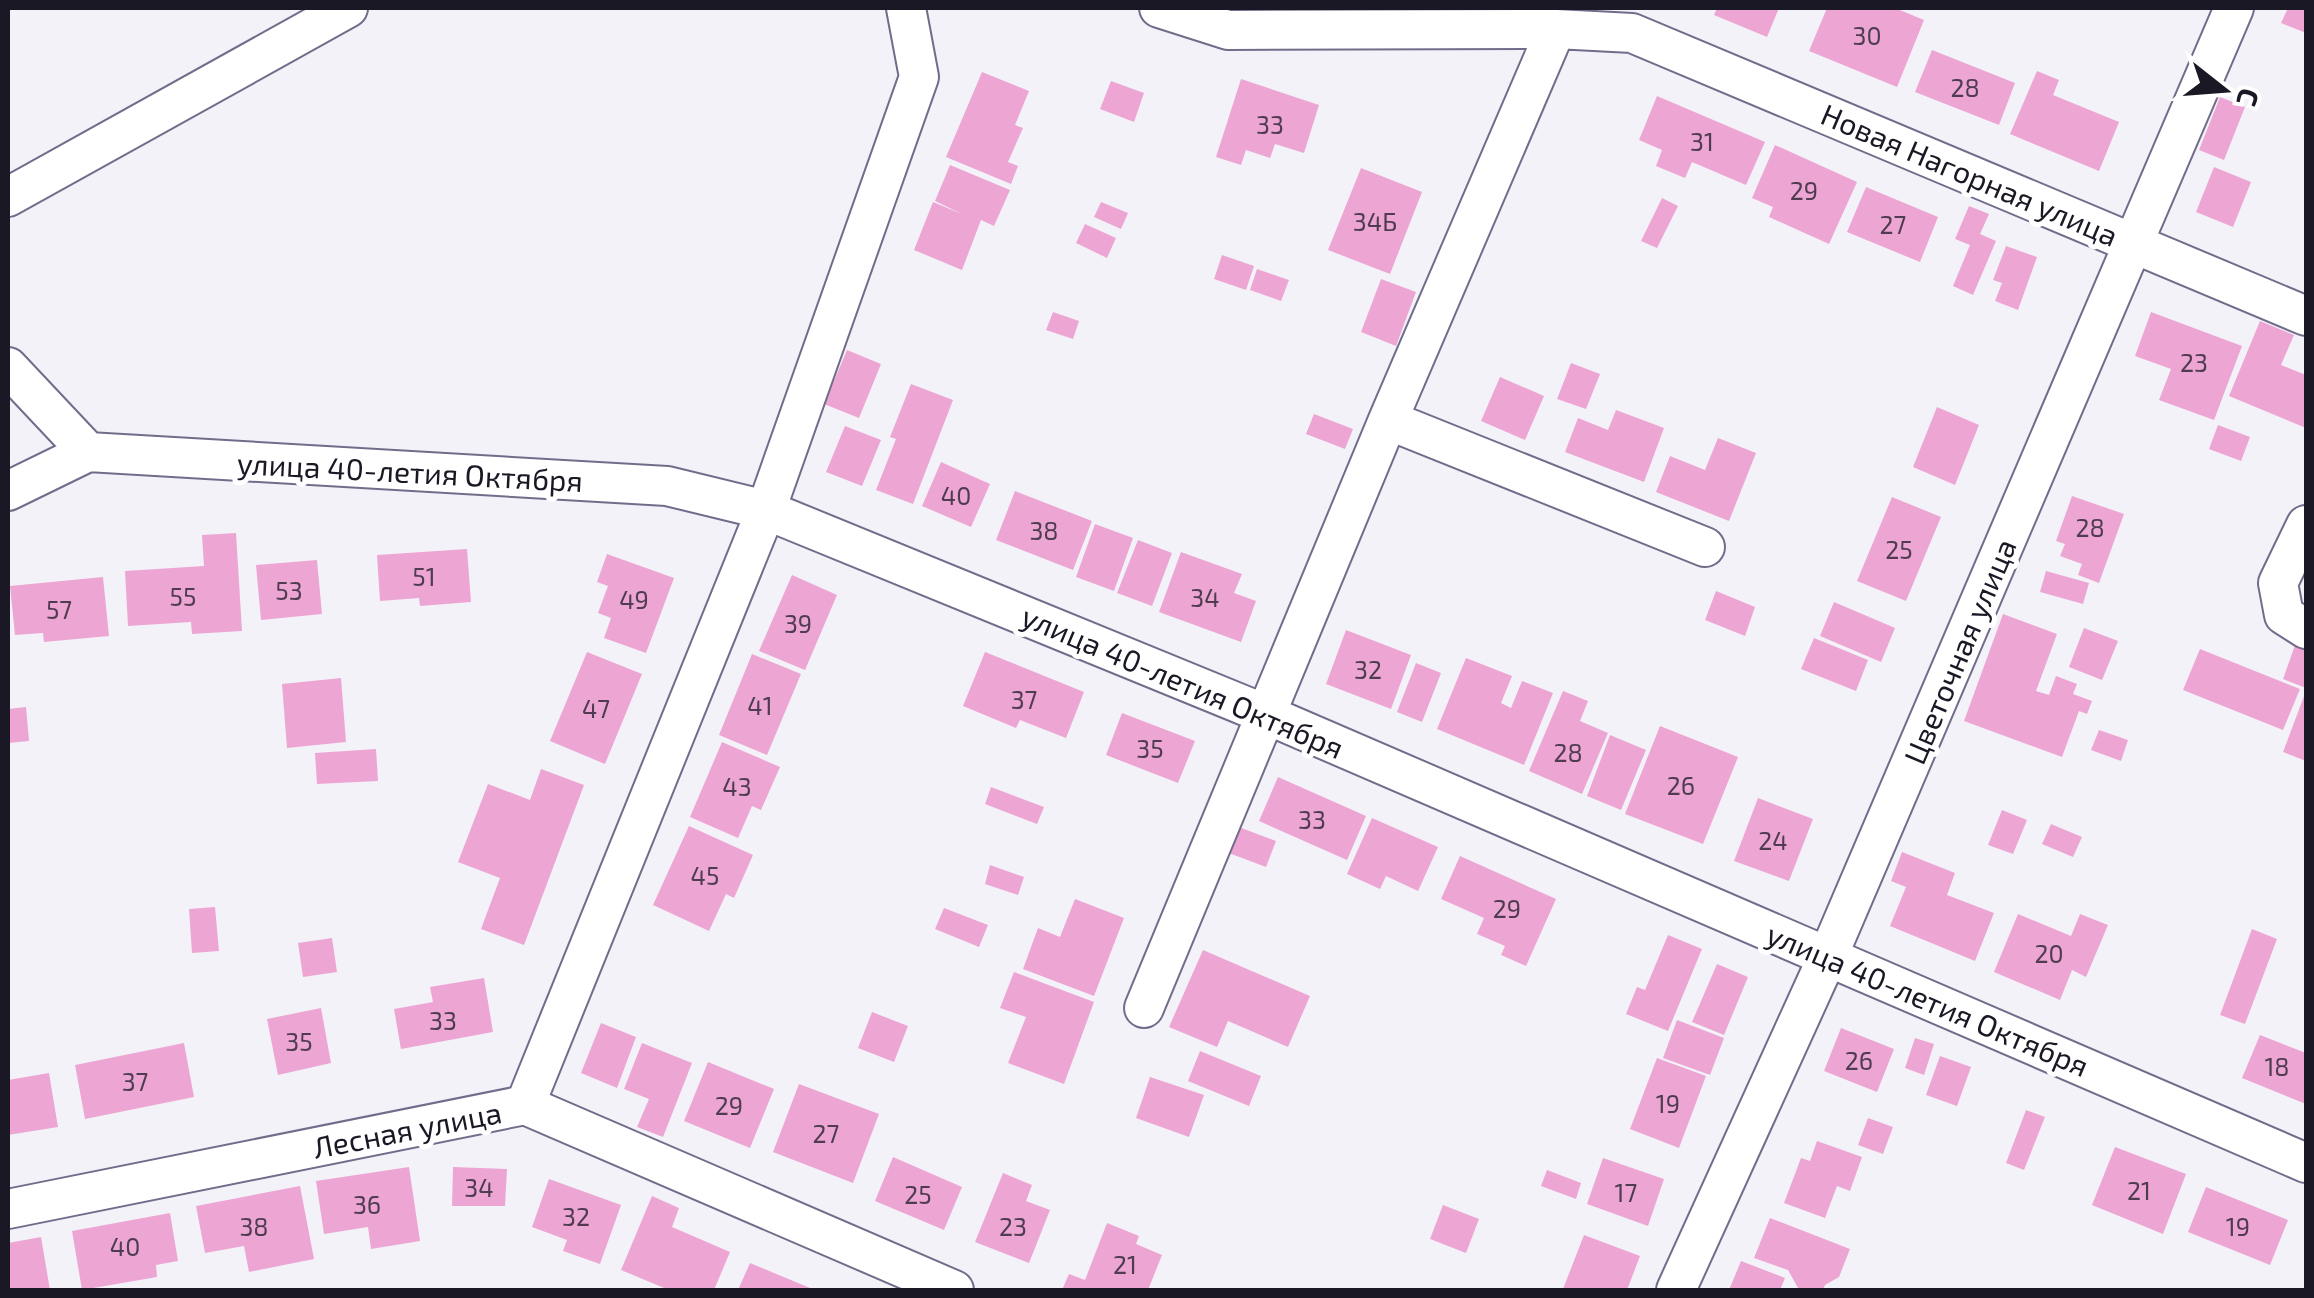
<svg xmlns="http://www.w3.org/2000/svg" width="2314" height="1298" font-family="'Exo 2',sans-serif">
<rect width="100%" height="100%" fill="#f3f2f9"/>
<!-- building -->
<path fill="#eda6d3" d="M1717 8H1779L1767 37 1714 15Z
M1827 8H1895L1924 20 1897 87 1809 51Z
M2288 8H2306V33L2281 23Z
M1932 50 2015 83 1999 125 1915 92Z
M2037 71 2059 80 2053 95 2119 122 2099 171 2010 134Z
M982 72 1029 91 1015 125 1023 128 1008 162 1018 166 1011 184 946 157Z
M1241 79 1319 105 1304 153 1275 144 1270 158 1246 150 1241 165 1216 157Z
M1111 81 1144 93 1134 122 1100 109Z
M1657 96 1765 142 1746 185 1692 162 1685 178 1656 166 1662 150 1639 140Z
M2220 97 2245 107 2224 160 2199 150Z
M1775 145 1857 182 1829 244 1769 217 1773 207 1752 198Z
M950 165 1010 190 994 226 981 220 962 270 914 250 933 202 962 214 935 201Z
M2214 167 2251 182 2233 227 2196 212Z
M1361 168 1422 192 1390 274 1328 250Z
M1866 187 1938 217 1920 262 1847 232Z
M1662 198 1678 206 1657 248 1641 241Z
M1101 202 1128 213 1121 229 1094 217Z
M1969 206 1989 214 1980 234 1996 241 1973 295 1953 286 1970 245 1955 239Z
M1085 224 1116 238 1107 258 1076 243Z
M2006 246 2037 257 2018 310 1995 301 2002 283 1993 280Z
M1222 255 1254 266 1246 290 1214 279Z
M1257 269 1289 280 1281 301 1250 290Z
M1381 279 1416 292 1396 346 1361 332Z
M1053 312 1079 321 1073 339 1046 330Z
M2151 312 2242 346 2214 420 2159 400 2171 369 2135 356Z
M2260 321 2294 335 2281 365 2306 375V428L2229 396Z
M847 350 881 364 859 418 824 404Z
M1571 363 1600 374 1586 409 1557 399Z
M1500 377 1544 396 1525 440 1481 421Z
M911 384 953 400 913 504 876 490 896 439 890 437Z
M1937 407 1979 425 1955 485 1913 467Z
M1616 410 1664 428 1644 482 1565 452 1578 418 1608 430Z
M1314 414 1353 429 1345 449 1306 434Z
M2218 425 2250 437 2241 461 2209 449Z
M845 426 881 440 862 486 826 472Z
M1718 438 1756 453 1729 521 1656 492 1670 456 1705 470Z
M941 462 990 484 971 527 922 506Z
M1015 491 1092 521 1073 570 996 540Z
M2072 496 2124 514 2099 583 2078 575 2082 564 2060 556 2065 544 2056 541Z
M1892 497 1941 517 1906 601 1857 581Z
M1095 524 1133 538 1114 591 1076 577Z
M236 533 242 631 192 634 191 622 128 626 125 571 204 566 202 535Z
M1138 540 1172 553 1152 606 1117 593Z
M467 549 471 602 420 606 419 598 380 601 377 555Z
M1181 552 1242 574 1234 593 1256 601 1241 642 1159 612Z
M607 554 674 578 646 653 604 638 611 618 598 613 608 586 597 582Z
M317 560 322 614 261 620 256 565Z
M2046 571 2089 583 2083 604 2040 592Z
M792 575 837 595 805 670 759 651Z
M103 577 109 636 44 642 43 633 15 635 10 586Z
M1716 591 1755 607 1745 636 1705 620Z
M1834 602 1895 628 1881 662 1820 636Z
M2003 614 2057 634 2036 691 2049 695 2056 676 2077 684 2073 694 2092 701 2087 714 2079 711 2062 757 1964 721Z
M2084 628 2118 641 2102 680 2069 667Z
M1346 630 1411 655 1391 709 1326 684Z
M1814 638 1868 660 1856 691 1801 669Z
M2295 645 2306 649V688L2283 679Z
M2200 649 2300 689 2283 730 2183 690Z
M587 652 642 674 605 764 550 741Z
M985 652 1084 692 1066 738 1020 720 1016 728 963 706Z
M752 654 801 674 767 755 719 735Z
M1466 658 1512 676 1501 703 1511 708 1522 681 1553 693 1524 765 1437 729Z
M1416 663 1441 673 1422 722 1397 712Z
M341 678 346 742 287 748 282 684Z
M1563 691 1588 701 1580 721 1608 733 1582 794 1529 771Z
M2306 691V761L2283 752Z
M26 707 29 741 8 743V709Z
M1122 713 1195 741 1178 783 1106 755Z
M1660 726 1738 757 1703 844 1625 814Z
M2099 730 2128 740 2121 761 2091 750Z
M1610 735 1646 750 1621 810 1587 796Z
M722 742 780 767 761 810 752 806 738 838 690 817Z
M376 749 378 781 317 784 315 753Z
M541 769 584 785 524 945 481 929 500 878 458 862 488 784 530 800Z
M1278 777 1366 816 1347 860 1259 821Z
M991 787 1044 807 1037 824 985 804Z
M1758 798 1813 819 1789 881 1734 861Z
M2002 810 2027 820 2013 854 1988 845Z
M1372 818 1438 847 1418 891 1386 876 1380 889 1347 874Z
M2051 824 2082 837 2073 857 2042 844Z
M689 826 753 855 734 898 726 894 709 931 653 905Z
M1236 826 1276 841 1266 867 1226 852Z
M1902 852 1955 873 1947 895 1994 913 1975 961 1890 926 1906 887 1891 881Z
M1460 856 1556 899 1526 966 1501 955 1505 946 1477 934 1484 918 1441 899Z
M990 865 1024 877 1018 895 985 884Z
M1075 899 1124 918 1094 996 1023 969 1038 928 1060 937Z
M215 907 219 951 192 953 189 909Z
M944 908 988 925 979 947 935 929Z
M2018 914 2071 936 2080 914 2108 925 2086 977 2072 970 2060 1000 1994 972Z
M2252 929 2277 939 2245 1024 2220 1015Z
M1668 935 1702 949 1668 1031 1626 1014 1637 987 1645 990Z
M332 938 337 972 303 977 298 943Z
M1203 950 1310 996 1288 1047 1228 1021 1217 1047 1169 1027Z
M1717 964 1748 977 1724 1035 1692 1022Z
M1014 972 1094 1002 1064 1084 1008 1063 1026 1017 1000 1008Z
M484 978 493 1032 401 1049 394 1009 433 1002 430 987Z
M321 1008 331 1063 278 1075 267 1019Z
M872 1012 908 1026 894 1062 858 1048Z
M1677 1020 1724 1038 1710 1075 1663 1058Z
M601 1023 636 1037 617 1088 581 1073Z
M1841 1028 1894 1049 1877 1092 1824 1071Z
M2260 1035 2306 1053V1104L2242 1078Z
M1915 1038 1934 1044 1924 1075 1905 1068Z
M184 1043 194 1097 85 1119 75 1065Z
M642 1043 692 1063 663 1137 637 1127 649 1099 624 1089Z
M1200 1051 1261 1076 1249 1106 1188 1081Z
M1940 1056 1971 1067 1957 1106 1926 1095Z
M1657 1058 1706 1076 1679 1148 1630 1129Z
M708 1062 774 1089 750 1148 684 1121Z
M49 1073 58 1127 8 1135V1080Z
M1150 1077 1204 1095 1189 1137 1136 1118Z
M799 1084 879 1114 853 1183 773 1152Z
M2026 1110 2045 1117 2024 1170 2006 1163Z
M1868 1118 1893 1127 1883 1154 1858 1145Z
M1817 1141 1862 1157 1850 1191 1837 1186 1825 1218 1784 1203 1801 1158 1810 1161Z
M2115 1147 2186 1174 2163 1234 2092 1205Z
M893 1157 962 1187 944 1230 875 1201Z
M1603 1158 1664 1179 1648 1226 1587 1204Z
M409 1167 420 1241 371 1249 368 1227 324 1234 316 1181Z
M453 1167 507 1169 505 1206H452Z
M1547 1170 1581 1183 1576 1199 1541 1186Z
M1003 1173 1032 1185 1026 1201 1050 1210 1029 1263 975 1242Z
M549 1179 621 1205 600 1264 563 1251 567 1240 532 1227Z
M300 1186 314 1259 249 1272 244 1246 205 1253 196 1206Z
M2206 1187 2288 1220 2270 1265 2188 1232Z
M652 1196 679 1208 672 1227 730 1252 714 1290H669L621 1270Z
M1443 1205 1479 1219 1466 1253 1430 1239Z
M170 1213 178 1261 156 1265 157 1277 82 1290 72 1231Z
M1770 1218 1850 1249 1839 1277 1825 1285 1823 1290H1803L1798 1288 1788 1270 1754 1258Z
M1107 1223 1139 1236 1136 1244 1162 1255 1148 1290H1091L1084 1288 1083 1290H1062L1069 1274 1085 1280Z
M1584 1235 1640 1256 1627 1290 1563 1289Z
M41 1237 50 1290H8V1243Z
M1741 1261 1785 1278 1780 1290H1729Z
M750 1263 815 1290H738Z"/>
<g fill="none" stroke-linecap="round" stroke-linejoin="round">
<!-- minor casing -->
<g stroke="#726c8b" stroke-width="42">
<path id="minor" d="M1159 8 1228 30 1556 29 1632 33 2306 316
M8 197 348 8
M8 367 88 452
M1388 420 1705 547
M8 491 88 452 667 486 766 510 1265 714 2306 1163
M2306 525 2278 583 2284 615 2306 629
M1144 1008 1388 420 1556 29
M525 1105 766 510 919 77 906 8
M8 1209 525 1105 954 1290
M1676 1290 1828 956 2234 8"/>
</g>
<!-- minor -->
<use href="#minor" stroke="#fff" stroke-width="38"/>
</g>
<g text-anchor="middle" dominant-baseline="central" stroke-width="10" stroke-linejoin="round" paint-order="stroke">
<!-- number labels -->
<g font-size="25" fill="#4f3c50">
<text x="1867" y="35">30</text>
<text x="1965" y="87">28</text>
<text x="1270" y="124">33</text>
<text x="1702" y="141">31</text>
<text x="1804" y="190">29</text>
<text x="1375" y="221">34Б</text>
<text x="1893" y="224">27</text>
<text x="2194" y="362">23</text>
<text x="956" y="495">40</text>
<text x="2090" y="527">28</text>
<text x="1044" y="530">38</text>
<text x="1899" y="549">25</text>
<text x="424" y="576">51</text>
<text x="289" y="590">53</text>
<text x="183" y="596">55</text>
<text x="1205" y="597">34</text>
<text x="634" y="599">49</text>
<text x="59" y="609">57</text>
<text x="798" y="623">39</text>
<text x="1368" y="669">32</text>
<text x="1024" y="699">37</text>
<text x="760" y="705">41</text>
<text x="596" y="708">47</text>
<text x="1150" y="748">35</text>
<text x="1568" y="752">28</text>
<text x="1681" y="785">26</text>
<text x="737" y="786">43</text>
<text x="1312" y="819">33</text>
<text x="1773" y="840">24</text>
<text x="705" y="875">45</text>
<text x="1507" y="908">29</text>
<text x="2049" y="953">20</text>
<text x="443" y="1020">33</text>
<text x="299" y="1041">35</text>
<text x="1859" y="1060">26</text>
<text x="2277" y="1066">18</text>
<text x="135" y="1081">37</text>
<text x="1668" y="1103">19</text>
<text x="729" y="1105">29</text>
<text x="826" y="1133">27</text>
<text x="479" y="1187">34</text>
<text x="2139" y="1190">21</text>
<text x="1626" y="1192">17</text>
<text x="918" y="1194">25</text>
<text x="367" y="1204">36</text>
<text x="576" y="1216">32</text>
<text x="254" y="1226">38</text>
<text x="1013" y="1226">23</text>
<text x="2238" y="1226">19</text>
<text x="125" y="1246">40</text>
<text x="1125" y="1264">21</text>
</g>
<!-- street labels -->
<g font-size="30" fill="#1a1824" stroke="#fff">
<text transform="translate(1970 174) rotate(23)">Новая Нагорная улица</text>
<text transform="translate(410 471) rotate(3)">улица 40-летия Октября</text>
<text transform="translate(1959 651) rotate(-67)">Цветочная улица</text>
<text transform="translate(1183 681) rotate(23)">улица 40-летия Октября</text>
<text transform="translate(1928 999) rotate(23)">улица 40-летия Октября</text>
<text transform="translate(407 1129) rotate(-11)">Лесная улица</text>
</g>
</g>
<!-- border -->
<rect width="2314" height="1298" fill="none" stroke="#1a1824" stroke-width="20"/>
<!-- north arrow -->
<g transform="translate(2224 90) rotate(107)" stroke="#ffffff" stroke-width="8" paint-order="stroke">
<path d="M0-8L18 38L0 25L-18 38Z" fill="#1a1824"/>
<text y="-15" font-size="28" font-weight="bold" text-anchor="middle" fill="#1a1824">С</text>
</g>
</svg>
